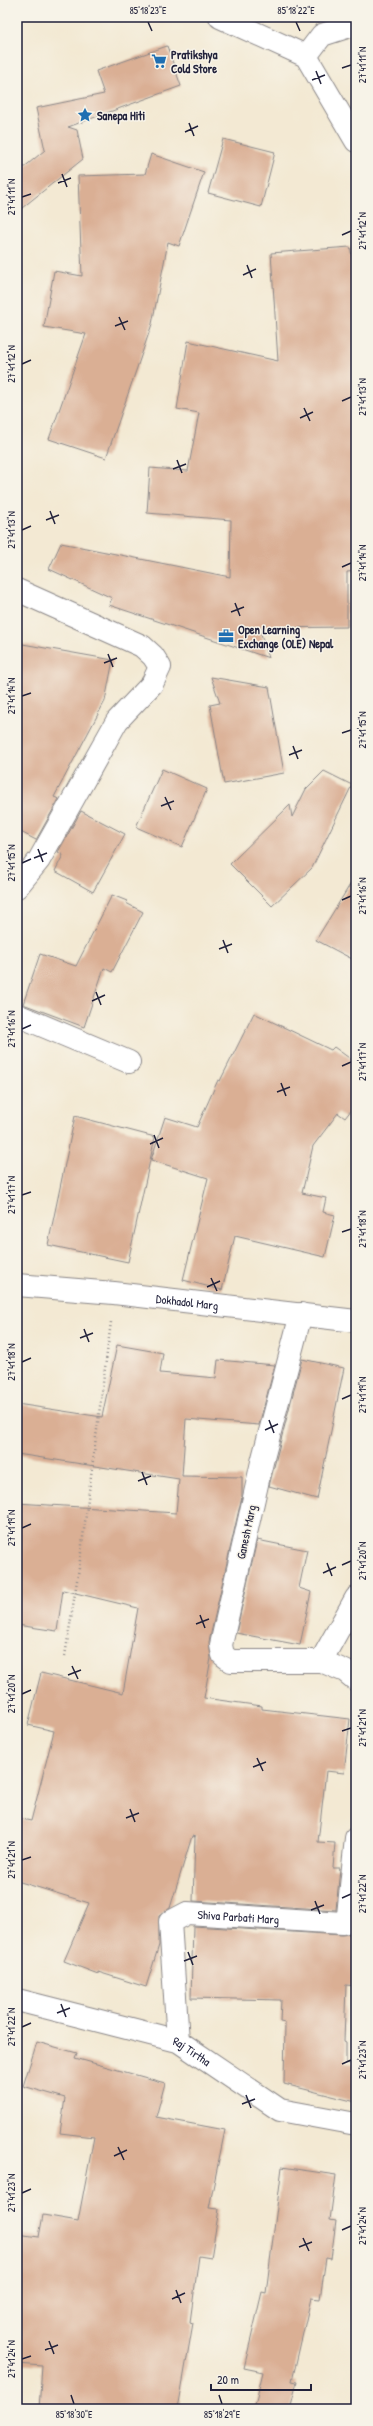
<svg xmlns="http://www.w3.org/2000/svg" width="373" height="2426" font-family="'Patrick Hand',sans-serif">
<rect width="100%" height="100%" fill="#f7f3e8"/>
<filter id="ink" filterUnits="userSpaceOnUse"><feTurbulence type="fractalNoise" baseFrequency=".025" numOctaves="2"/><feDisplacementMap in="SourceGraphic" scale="8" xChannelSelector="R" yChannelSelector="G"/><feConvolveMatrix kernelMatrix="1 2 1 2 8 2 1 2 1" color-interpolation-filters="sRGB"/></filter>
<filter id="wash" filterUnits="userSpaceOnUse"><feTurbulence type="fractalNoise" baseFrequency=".012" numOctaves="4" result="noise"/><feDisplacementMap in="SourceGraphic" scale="16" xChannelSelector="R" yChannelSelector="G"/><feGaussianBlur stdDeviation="0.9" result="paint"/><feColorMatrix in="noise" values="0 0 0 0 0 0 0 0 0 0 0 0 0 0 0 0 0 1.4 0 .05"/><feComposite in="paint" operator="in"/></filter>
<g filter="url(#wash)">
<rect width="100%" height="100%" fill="#f3e9d3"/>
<g id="blocks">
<!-- building -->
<path fill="#daaf94" d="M167 46 181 86 68 127 77 130 83 159 17 212V173L45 150 36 108 104 94 96 71Z
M223 139 275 152 261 207 208 193Z
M151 154 204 172 179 246 168 242 152 324 106 458 49 439 86 334 44 327 54 271 82 276 78 176 145 174Z
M350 247 356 275V571L347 572V627L259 628 269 658 109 605 112 598 49 569 61 543 230 577 231 520 147 513 150 468 188 471 199 413 177 409 188 341 278 361 271 253Z
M17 643 113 660 105 701 54 797 59 799 36 840 17 830Z
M211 677 269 687 284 773 224 784 210 705 220 703Z
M162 769 207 789 182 847 136 827Z
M324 771 352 785 312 868 272 906 230 864 290 805 292 817 306 789Z
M81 811 125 834 93 892 55 871 63 855 58 852Z
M356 875V961L316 940Z
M112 895 127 901 126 903 143 912 112 972 104 968 84 1027 23 1004 40 954 76 966Z
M254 1013 331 1050 334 1047 356 1063V1104L345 1118 338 1113 313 1146 302 1193 326 1198 323 1212 335 1215 325 1257 235 1236 222 1290 183 1280 208 1178 151 1160 165 1117 197 1127 218 1080 220 1081Z
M75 1116 155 1137 128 1262 48 1245Z
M117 1345 163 1353 160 1373 216 1378 218 1360 275 1365 259 1425 186 1419 182 1476 242 1477V1496L209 1642 211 1658 204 1698 262 1706V1709L350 1719 344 1773 326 1771 318 1842 335 1843 333 1868H340L336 1910 193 1901 195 1837 192 1836 170 1908 159 1916V1945L146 1987 98 1972V1974L64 1961 89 1903 17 1881V1818L31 1821 54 1731 28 1725 41 1673 123 1693 138 1608 63 1590 57 1631 17 1625V1503L176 1513 179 1479 17 1454V1404L102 1417Z
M302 1359 344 1368 317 1499 269 1486Z
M257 1540 307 1550 299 1588 311 1592 300 1645 236 1633Z
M193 1926 342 1935 349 1934 356 1926V1986L346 1985 344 2041 346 2042V2063L356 2064V2102L284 2084 285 2023 280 2022 281 2000 191 1998Z
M37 2042 77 2053 75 2058 165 2083 156 2117 225 2130 209 2208 219 2209 211 2258 199 2256 190 2322 193 2323 178 2409H39L42 2366 17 2364V2234L39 2237 43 2215 78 2221 94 2137 60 2133 65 2098 23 2086Z
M282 2167 336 2175 330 2220 336 2221 331 2259 326 2258 320 2299 311 2298 292 2381 297 2382 290 2409H254L263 2372 244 2368 262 2292 266 2293Z"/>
</g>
</g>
<g filter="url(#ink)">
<use href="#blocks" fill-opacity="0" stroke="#8a8687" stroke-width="1"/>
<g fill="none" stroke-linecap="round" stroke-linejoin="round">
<!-- street casing -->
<g stroke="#8a8687" stroke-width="24">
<g id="street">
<path d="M306 56 322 35 356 24"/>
<path d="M17 590 142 646 153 656 160 667 152 684 117 721 39 860 17 887"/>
<path d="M17 1015 129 1062"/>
<path id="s1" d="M17 1285 114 1293 356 1321"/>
<path d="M301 1314 262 1462 221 1645 223 1655 231 1661H321"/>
<path d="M356 1598 321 1661 345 1671 356 1680"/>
<path id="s2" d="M17 2000 178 2041 280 2110 356 2124"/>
<path id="s3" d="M178 2041 170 1922 187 1913 343 1923 348 1915 356 1838"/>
</g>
</g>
<!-- secondary casing -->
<g stroke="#8a8687" stroke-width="24">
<path id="secondary" d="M220 17 306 56 356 141"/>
</g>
<!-- path -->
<path stroke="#8a8687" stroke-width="2.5" stroke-dasharray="1 3" stroke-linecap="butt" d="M65 1656 79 1568 111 1322"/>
<!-- street -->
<use href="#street" stroke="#fff" stroke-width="22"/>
<!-- secondary -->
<use href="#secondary" stroke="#fff" stroke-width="22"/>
</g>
</g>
<!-- ticks -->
<path fill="none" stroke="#22223b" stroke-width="1.5" d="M148 22 152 31M296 22 300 31M342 68 351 65M316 71 321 84M312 80 325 75M189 123 194 136M185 132 198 126M62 174 67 187M58 183 71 178M22 197 31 194M342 235 351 231M247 265 252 278M243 275 256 269M119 317 125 330M115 326 128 321M22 364 31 360M342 401 351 397M304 408 310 421M300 418 313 412M177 460 182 473M173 469 186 464M50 511 55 524M46 520 59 515M22 530 31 526M342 567 351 563M235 603 240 616M231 612 244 607M108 654 113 667M104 663 117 658M22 696 31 693M342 733 351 730M293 746 298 759M289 755 302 750M165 797 171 810M161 806 174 801M38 849 43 862M34 858 47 853M22 863 31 859M342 900 351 896M223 940 228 953M219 949 232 944M96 992 101 1005M92 1001 105 995M22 1029 31 1025M342 1066 351 1062M281 1083 286 1096M277 1092 290 1087M154 1135 159 1148M150 1144 163 1138M22 1195 31 1192M342 1232 351 1229M211 1278 217 1291M207 1287 220 1281M84 1329 89 1342M80 1338 93 1333M22 1362 31 1358M342 1399 351 1395M269 1420 274 1433M265 1430 278 1424M142 1472 147 1485M138 1481 151 1476M22 1528 31 1524M327 1563 332 1576M342 1565 351 1561M323 1573 336 1567M200 1615 205 1628M196 1624 209 1619M72 1666 78 1679M68 1675 81 1670M22 1694 31 1690M342 1731 351 1728M257 1758 263 1771M253 1767 266 1762M130 1809 135 1822M126 1818 139 1813M22 1860 31 1857M342 1898 351 1894M315 1901 320 1914M311 1910 324 1905M188 1952 193 1965M184 1961 197 1956M61 2004 66 2017M57 2013 70 2008M22 2027 31 2023M342 2064 351 2060M246 2095 251 2108M242 2104 255 2099M118 2147 124 2160M114 2156 127 2150M22 2193 31 2189M342 2230 351 2226M303 2238 309 2251M299 2247 312 2242M176 2290 181 2303M172 2299 185 2293M49 2341 54 2354M45 2350 58 2345M22 2359 31 2356M71 2395 74 2404M219 2395 222 2404"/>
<!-- icons -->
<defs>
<g id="supermarket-bare" transform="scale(1.2)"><path d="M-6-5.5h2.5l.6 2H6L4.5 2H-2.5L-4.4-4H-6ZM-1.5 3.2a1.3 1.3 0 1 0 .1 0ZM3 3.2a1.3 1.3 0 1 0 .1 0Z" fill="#1f6fb2" stroke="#f7f3e8" stroke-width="2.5" paint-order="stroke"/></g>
<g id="sight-bare" transform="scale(1.2)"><path d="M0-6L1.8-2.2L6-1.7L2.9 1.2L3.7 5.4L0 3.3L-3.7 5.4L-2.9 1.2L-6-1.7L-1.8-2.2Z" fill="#1f6fb2" stroke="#f7f3e8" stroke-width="2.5" paint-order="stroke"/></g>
<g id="office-bare" transform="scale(1.2)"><path d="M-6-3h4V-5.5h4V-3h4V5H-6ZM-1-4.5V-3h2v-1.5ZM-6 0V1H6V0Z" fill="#1f6fb2" stroke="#f7f3e8" stroke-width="2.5" paint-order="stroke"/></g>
</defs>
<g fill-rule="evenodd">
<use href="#supermarket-bare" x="159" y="61"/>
<use href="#sight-bare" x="85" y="115"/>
<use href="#office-bare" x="226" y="636"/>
</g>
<g text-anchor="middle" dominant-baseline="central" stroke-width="3" stroke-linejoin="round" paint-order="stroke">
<!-- poi labels -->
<g font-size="12" font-weight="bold" fill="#22223b" stroke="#f7f3e8" text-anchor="start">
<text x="171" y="54">Pratikshya<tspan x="171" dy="14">Cold Store</tspan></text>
<text x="97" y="115">Sanepa Hiti</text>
<text x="238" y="629">Open Learning<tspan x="238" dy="14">Exchange (OLE) Nepal</tspan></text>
</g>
<!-- street labels -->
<g font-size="12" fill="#22223b" stroke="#f7f3e8">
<text stroke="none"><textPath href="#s1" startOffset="171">Dokhadol Marg</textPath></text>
<text transform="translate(246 1532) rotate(-78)">Ganesh Marg</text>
<text stroke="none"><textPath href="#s3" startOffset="190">Shiva Parbati Marg</textPath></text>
<text stroke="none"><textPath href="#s2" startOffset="183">Raj Tirtha</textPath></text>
</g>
</g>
<!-- margin -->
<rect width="373" height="2426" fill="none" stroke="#f7f3e8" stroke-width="44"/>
<!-- scale -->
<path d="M211 2384v6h100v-6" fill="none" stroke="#22223b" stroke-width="2"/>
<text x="217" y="2384" font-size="12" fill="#22223b" stroke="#f7f3e8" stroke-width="3" paint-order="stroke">20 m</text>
<rect x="22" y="22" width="329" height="2382" fill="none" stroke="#22223b" stroke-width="1.5"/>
<g font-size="10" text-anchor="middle" fill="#22223b">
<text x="148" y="14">85°18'23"E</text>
<text x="296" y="14">85°18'22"E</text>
<text transform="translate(362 65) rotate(-90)" y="4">27°41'11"N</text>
<text transform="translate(11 197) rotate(-90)" y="4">27°41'11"N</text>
<text transform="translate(362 231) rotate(-90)" y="4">27°41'12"N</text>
<text transform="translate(11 364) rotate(-90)" y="4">27°41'12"N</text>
<text transform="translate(362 397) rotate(-90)" y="4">27°41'13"N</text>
<text transform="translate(11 530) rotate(-90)" y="4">27°41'13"N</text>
<text transform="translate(362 563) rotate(-90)" y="4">27°41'14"N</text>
<text transform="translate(11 696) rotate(-90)" y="4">27°41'14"N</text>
<text transform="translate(362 730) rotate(-90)" y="4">27°41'15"N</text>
<text transform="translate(11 863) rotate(-90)" y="4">27°41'15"N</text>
<text transform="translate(362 896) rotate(-90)" y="4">27°41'16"N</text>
<text transform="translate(11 1029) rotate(-90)" y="4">27°41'16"N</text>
<text transform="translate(362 1062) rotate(-90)" y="4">27°41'17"N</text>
<text transform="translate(11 1195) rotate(-90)" y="4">27°41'17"N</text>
<text transform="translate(362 1229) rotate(-90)" y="4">27°41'18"N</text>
<text transform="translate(11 1362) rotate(-90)" y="4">27°41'18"N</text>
<text transform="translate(362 1395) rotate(-90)" y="4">27°41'19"N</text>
<text transform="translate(11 1528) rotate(-90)" y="4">27°41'19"N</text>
<text transform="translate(362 1561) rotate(-90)" y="4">27°41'20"N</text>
<text transform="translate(11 1694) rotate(-90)" y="4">27°41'20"N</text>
<text transform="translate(362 1728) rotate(-90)" y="4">27°41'21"N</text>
<text transform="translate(11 1860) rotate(-90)" y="4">27°41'21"N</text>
<text transform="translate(362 1894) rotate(-90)" y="4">27°41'22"N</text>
<text transform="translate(11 2027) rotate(-90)" y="4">27°41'22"N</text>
<text transform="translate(362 2060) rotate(-90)" y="4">27°41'23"N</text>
<text transform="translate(11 2193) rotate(-90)" y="4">27°41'23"N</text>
<text transform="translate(362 2226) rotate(-90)" y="4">27°41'24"N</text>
<text transform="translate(11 2359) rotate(-90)" y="4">27°41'24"N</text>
<text x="74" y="2418">85°18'30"E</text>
<text x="222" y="2418">85°18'29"E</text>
</g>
</svg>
